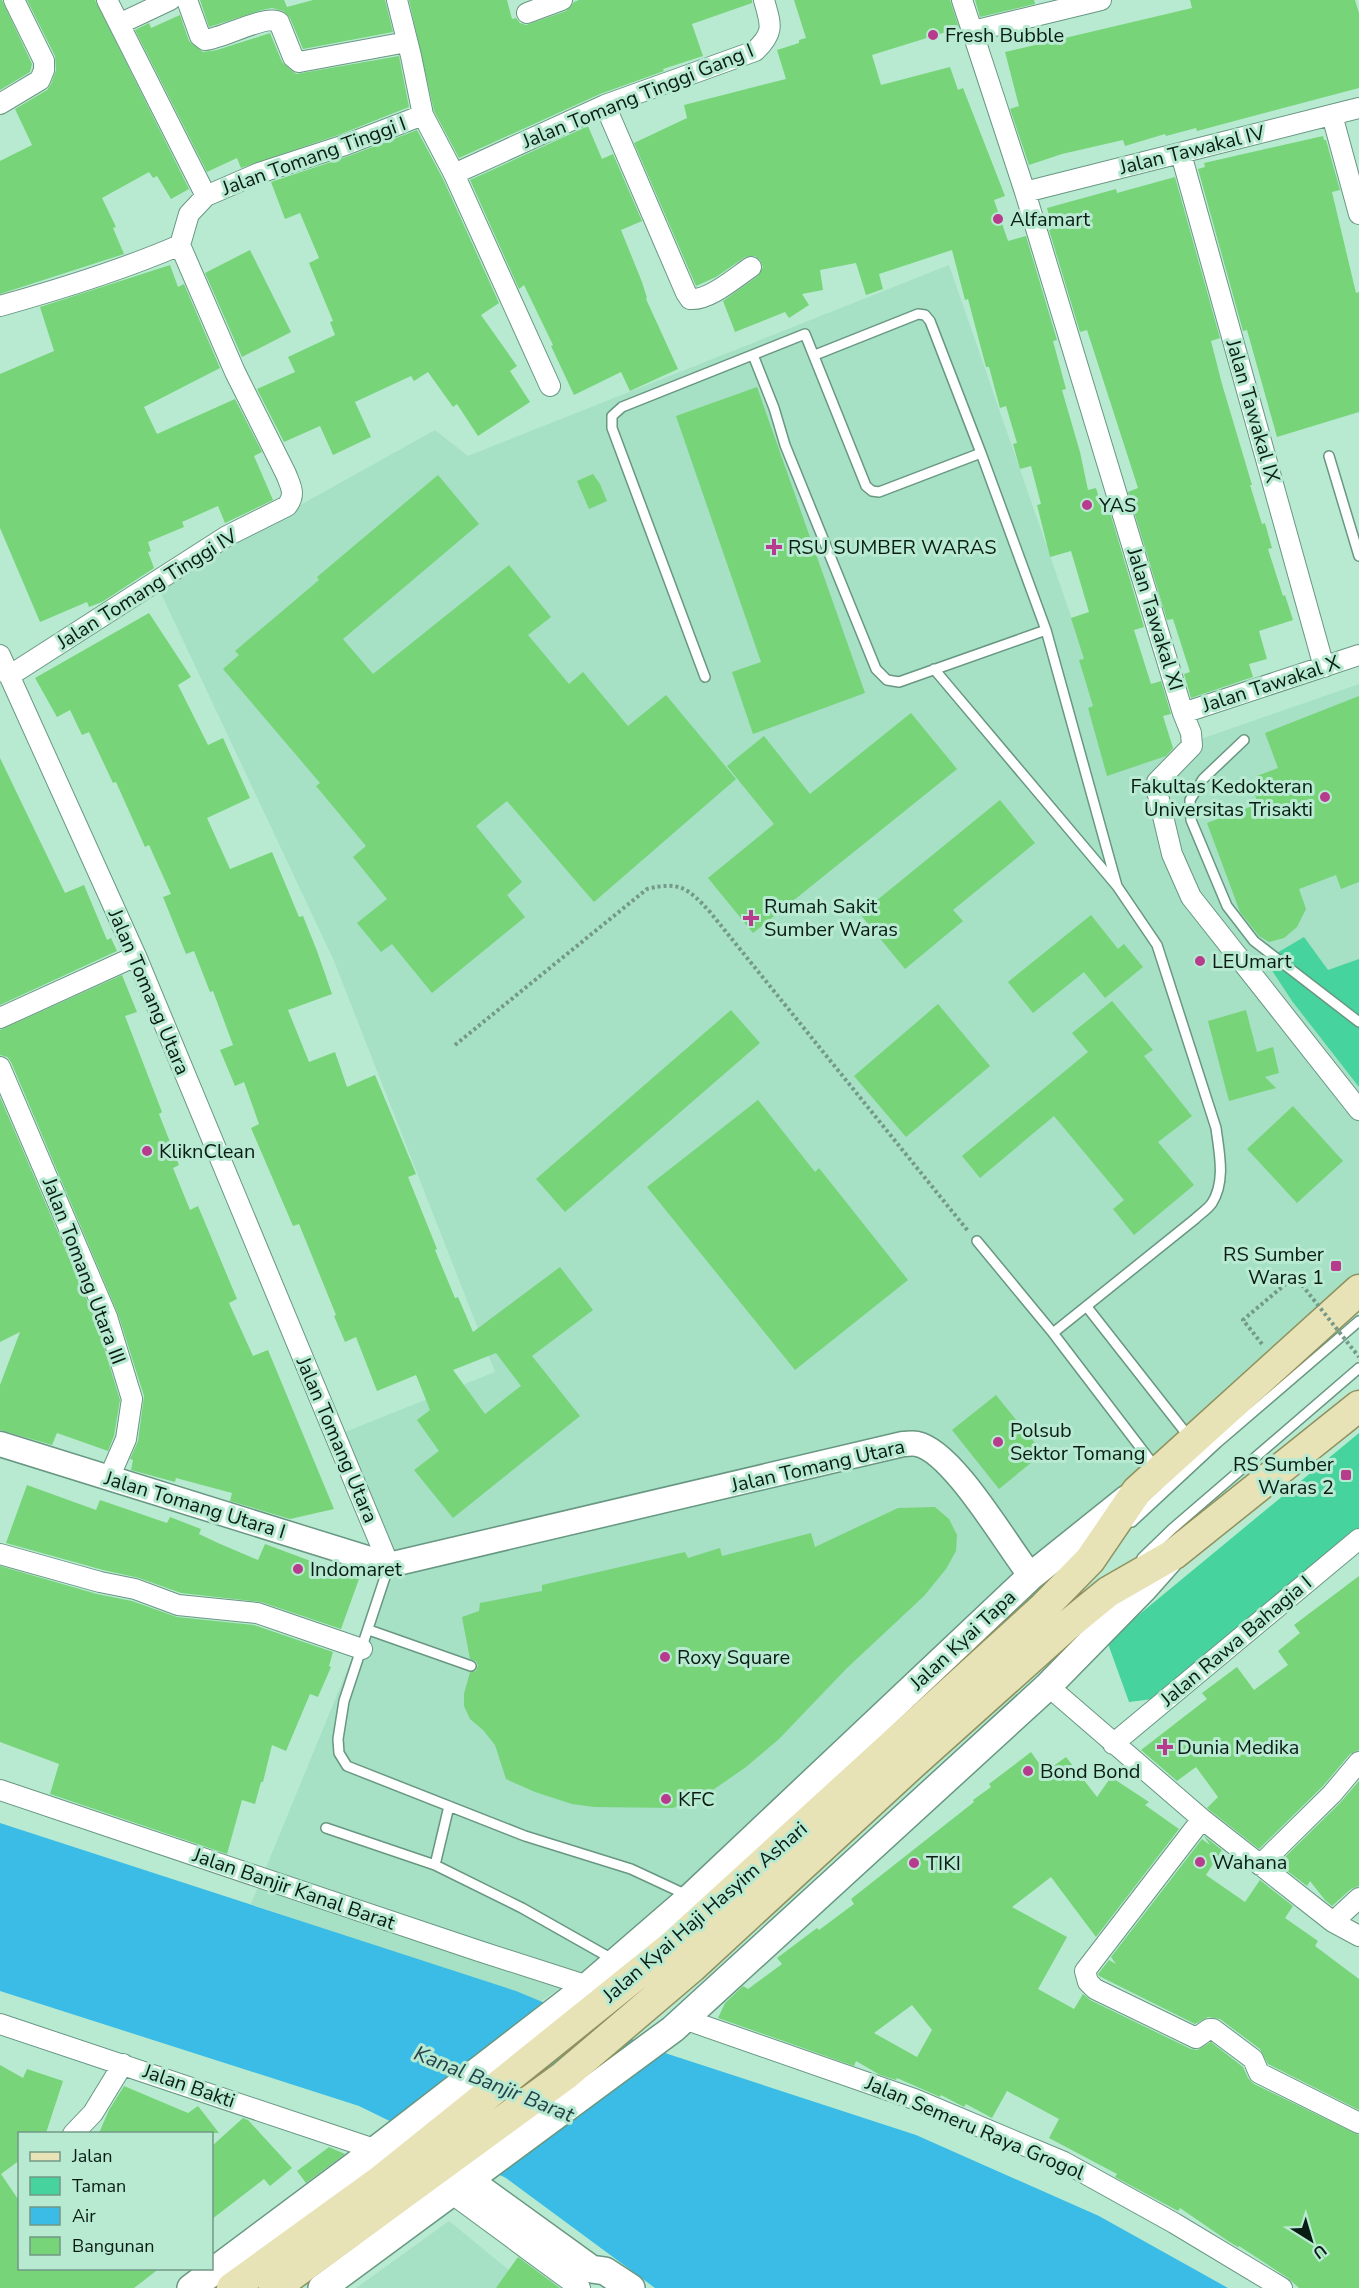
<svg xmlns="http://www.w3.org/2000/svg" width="1359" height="2288" font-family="'Nunito Sans',sans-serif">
<rect width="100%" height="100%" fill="#b8ead2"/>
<!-- built -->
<path fill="#a6e0c5" d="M949 265 1123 766 1359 684V1276L1212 1421 620 1947 540 2002 251 1904 390 1566 335 1436 495 1372 334 961 157 585 435 430 468 456Z
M449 2221 527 2285 523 2288H356Z"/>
<!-- green -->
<path fill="#47d39e" d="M1304 937 1328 970 1359 959V1087L1292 1001 1265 960Z
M1359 1433V1532L1153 1699 1129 1702 1107 1641Z"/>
<!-- water -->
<path fill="#3abce6" d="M0 1823 516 1991 668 2054 916 2135 1099 2216 1228 2288H655L506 2178 359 2106 0 1991Z"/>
<!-- building -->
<path fill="#77d478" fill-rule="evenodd" d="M0 0H2L32 64 30 72 0 90Z
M27 0H95L189 189 171 199 157 176 153 178 149 172 102 198 116 227 113 228 124 254 0 294V161L32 145 15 109 47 90 51 84 56 70 55 56Z
M200 0H284L287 7 313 0H385L393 32 303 49 290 18 283 11 272 8 262 10 209 27Z
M409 0H507L512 19 516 18 520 23 526 25 566 11 574 2 579 0H752V3L692 24 703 56 663 69 664 71 600 94 459 158 434 111Z
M794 0H950L959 28 872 55 881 85 950 67 958 90 963 88 1005 196 994 200 1008 241 1026 236 1057 340 1053 341 1066 389 1062 390 1080 452 1088 490 1096 488 1100 501 1106 499 1144 627 1134 630 1151 684 1161 681 1171 714 1163 716 1173 748 1166 756 1107 776 1088 708 1093 706 1079 660 1084 659 1071 618 1089 612 1071 551 1050 557 1037 505 1041 504 1031 466 1020 469 1013 444 1017 443 1006 406 1000 408 989 367H986L968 299 965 300 952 250 879 274 883 289 866 295 856 263 820 270 823 290 802 294 809 305 789 318 785 312 735 332 723 301 758 276 763 267 760 260 755 256 745 257 716 277 696 286 634 143 687 118 684 105 786 79 777 50 799 43V40L806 38Z
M975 0H1034L1035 4 980 17Z
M1190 0H1355L1359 13V88L1197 131 1196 128 1166 136 1165 134 1125 146 1123 140 1062 154 1029 165 1010 109 1019 106 1005 52 1192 8Z
M180 15 189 41 203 52 217 50 270 33 282 62 296 74 399 56 409 107 341 134 241 168 237 158 207 172 135 30 149 23 151 28Z
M588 126 602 159 613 154 642 221 621 230 642 282 647 298 646 299 678 369 630 391 621 372 574 395 551 346 553 345 524 285 519 289 470 180Z
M417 130 443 179 499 303 481 315 517 366 510 371 530 402 478 436 457 404 453 407 428 372 414 381 411 376 355 402 371 437 333 455 320 426 284 442 257 389 295 372 288 357 335 335 330 322 333 321 309 263 319 258 300 213 285 219 271 182 349 156Z
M1323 136 1324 140H1326L1340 190 1332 192 1356 293 1359 292V412L1277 437 1247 330 1243 331 1198 169 1205 167 1204 163Z
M1175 177 1220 338 1211 341 1222 384 1252 485H1250L1262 524 1265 523 1272 548 1268 549 1283 596 1285 595 1293 620 1259 631 1267 659 1249 664 1253 677 1191 698 1184 674 1190 672 1173 619 1167 620 1128 492 1138 488 1087 330 1080 332 1049 230 1052 229 1047 208 1116 189 1117 193Z
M250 250 291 332 242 357 205 273Z
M170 265 178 287 184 284 220 368 144 407 157 434 235 399 262 452 254 456 273 500 225 523 218 506 182 522 184 527 148 542 151 551 148 552 154 568 102 602 89 607 87 602 40 622 0 528V374L54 351 40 307Z
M757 387 865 693 753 734 732 672 761 662 676 416Z
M593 474 600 484 607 501 589 509 577 481Z
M438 475 479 524 343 639 373 674 509 565 551 617 528 635 569 684 583 672 628 726 666 695 736 779 594 902 507 801 476 826 522 882 507 895 525 917 432 993 392 944 381 952 357 923 387 899 353 857 366 846 316 786 320 783 223 669 239 655 235 651 319 580 317 577Z
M149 613 191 677 178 685 208 745 223 738 250 798 207 818 230 869 272 852 299 917 303 916 317 951 332 994 288 1010 309 1062 335 1052 347 1087 375 1075 416 1174 408 1177 437 1249 435 1250 455 1298 458 1297 473 1332 560 1267 593 1310 532 1356 580 1416 453 1518 414 1470 439 1451 417 1420 430 1410 416 1375 377 1391 356 1337 345 1342 334 1316 336 1315 299 1224 293 1226 251 1128 259 1124 244 1082 235 1086 220 1050 233 1045 213 991 210 992 194 951 186 954 163 897 171 894 149 845 145 847 116 782 113 783 89 732 82 735 70 710 57 717 35 678ZM496 1353 521 1386 485 1414 453 1370Z
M1359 696V882L1341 889 1336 875 1299 889 1306 909 1297 927 1284 938 1269 942 1259 936 1240 912 1207 823 1258 804 1254 791 1261 788 1257 776 1278 768 1265 733Z
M911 713 957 769 753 933 708 878 774 824 727 766 764 736 810 794Z
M0 758 65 893 84 885 107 940 111 938 117 951 0 1005Z
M1000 800 1035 843 953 910 963 921 905 969 860 914Z
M1091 915 1118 949 1124 944 1143 967 1105 998 1084 972 1033 1013 1008 982Z
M122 975 137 1012 125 1016 162 1112 159 1114 179 1165 173 1168 190 1210 198 1206 237 1299 229 1303 253 1356 268 1350 334 1509 290 1519 230 1501 232 1493 176 1478 175 1482 131 1470 133 1460 130 1459 138 1441 144 1396 118 1314 11 1062 7 1057 0 1055V1030Z
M1112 1001 1153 1050 1144 1056 1192 1116 1158 1142 1194 1185 1134 1235 1113 1209 1124 1200 1054 1116 980 1178 962 1156 1088 1052 1072 1033Z
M938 1004 990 1066 906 1137 854 1076Z
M731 1010 760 1043 565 1212 536 1179Z
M1246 1010 1257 1052 1273 1047 1279 1073 1265 1077 1276 1088 1229 1101 1208 1021Z
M0 1097 96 1321 120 1400 114 1436 108 1451 57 1433 52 1445 0 1430V1385L20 1332 0 1342Z
M758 1100 815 1172 819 1168 908 1280 795 1370 647 1187Z
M1293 1106 1343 1161 1297 1203 1247 1149Z
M996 1395 1043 1453 999 1489 952 1430Z
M27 1485 96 1510 100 1500 167 1523 170 1517 201 1529 199 1534 218 1543 258 1560 265 1544 359 1579 341 1629 261 1602 181 1593 139 1578 103 1570 6 1543Z
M935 1507 949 1519 957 1535 956 1551 946 1569 924 1596 847 1668 779 1739 746 1767 710 1792 673 1808 594 1807 572 1804 535 1792 506 1779 495 1745 483 1730 470 1719 464 1706V1694L470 1672 476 1671 478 1665 476 1661 470 1659 462 1617 479 1611 480 1603 542 1591V1585L685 1552 688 1558 720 1548 722 1556 811 1533 815 1547 898 1508Z
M0 1566 97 1594 132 1601 177 1617 254 1625 333 1652 329 1666 331 1667 318 1697 310 1694 286 1751 272 1745 263 1782H261L255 1804 242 1800 227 1854 50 1794 59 1764 0 1742Z
M1359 1576V1750L1350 1754 1323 1786 1259 1849 1207 1808 1218 1797 1196 1767 1177 1781 1141 1750 1207 1699 1202 1693 1237 1667 1254 1690 1288 1665 1278 1651 1300 1633 1294 1625Z
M1031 1752 1045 1772 1066 1757 1097 1797 1111 1777 1149 1802 1145 1805 1179 1829 1096 1937 1051 1877 1012 1907 1067 1937 1038 1989 1074 2009 1083 1994 1090 2000 1191 2049 1197 2050 1211 2042 1243 2067 1248 2078 1254 2084 1359 2135V2288H1299L1288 2278 1239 2246 1238 2247 1228 2241 1180 2208 1178 2211 1115 2177 1117 2174 1049 2138 1059 2119 1007 2091 992 2118 966 2104 964 2107 941 2095 940 2097 897 2078 896 2080 880 2075 856 2061 854 2066 718 2018 725 2003 743 1986 748 1989 782 1964 777 1958 817 1928 819 1930 854 1904 851 1899 974 1802 973 1800 991 1787 989 1784ZM912 2005 932 2030 917 2057 874 2033Z
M1359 1781V1886L1351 1889 1332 1906 1325 1900 1310 1881 1307 1886 1278 1864 1340 1803Z
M1204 1836 1222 1850 1206 1875 1245 1902 1260 1880 1293 1906 1285 1918 1318 1941 1315 1946 1359 1979V2110L1268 2064 1260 2049 1220 2019 1208 2017 1195 2024 1099 1976 1098 1974 1109 1960 1116 1964 1111 1957 1202 1839 1210 1845Z
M0 2065 23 2078 27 2069 63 2081 46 2133H20V2160L1 2174 20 2202V2268H160L134 2288H0Z
M124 2086 188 2113 198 2106 219 2133H99L109 2110Z
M243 2118 248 2120 292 2168 270 2186 264 2179 212 2219V2146Z
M329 2147 345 2154 306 2183 297 2171Z
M518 2257 560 2288H496Z"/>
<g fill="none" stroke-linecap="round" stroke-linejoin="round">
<!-- service casing -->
<g stroke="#689782" stroke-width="12">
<path id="service" d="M753 355 774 408 785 445 876 669 887 680 899 682 1046 630
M815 355 918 314 925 315 930 321 981 453
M1329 456 1359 556
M934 669 1117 886 1157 945 1216 1128C1219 1152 1226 1181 1212 1203 1208 1209 1200 1214 1195 1219L1053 1333
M705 677 612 428V416L622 407 805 334 866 486 872 491 879 492 981 453 1046 630 1117 886
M1244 740 1203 779 1190 800 1191 820 1227 906 1254 941 1359 1022
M977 1241 1053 1333 1156 1468
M1087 1307 1189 1437
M1132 1522 1217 1443 1359 1321
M1142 1558 1172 1529 1359 1368
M389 1565 344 1701 338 1739 339 1753 347 1766 525 1836 631 1869 689 1896
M369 1630 471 1666
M326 1828 435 1865 522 1908 614 1960
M435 1865 449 1806"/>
</g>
<!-- minor casing -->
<g stroke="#689782" stroke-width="22">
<path id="minor" d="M107 0 206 196
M187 0 200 36 205 40C224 38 266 14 279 22L293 57 299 62 407 42
M397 0 411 56 423 115
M962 0 1025 192 1183 713 1191 733 1192 746 1157 782V791L1172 854 1191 897 1359 1110
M527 13 562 0
M119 24 170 0
M973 31 1101 0
M0 104 40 80 44 70V61L14 0
M605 105 686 293 690 299C709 301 736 277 751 267
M1332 115 1359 214
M1181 154 1324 667
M454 174 605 105 755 51C775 32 771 25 764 0
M1025 192 1359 108
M180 245 189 214 206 196 259 173 345 145 423 115 454 174 550 386
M0 306C61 289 122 270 180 245
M0 655 136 956 389 1565
M9 676 227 536 287 506C296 494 291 487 286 474L235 372 180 245
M1183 713 1359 655
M0 1018 136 956
M0 1067 107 1317 132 1399 126 1439 109 1478
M0 1554 100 1582 135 1589 178 1605 257 1613 362 1649
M1048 1686 1202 1819 1333 1922 1359 1936
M1113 1744 1359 1539
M0 1790 479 1951 588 1986
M1202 1819 1085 1971 1088 1982 1095 1989 1196 2038 1209 2029H1213L1253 2059 1259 2073 1359 2123
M1260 1865 1332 1794 1359 1762
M1333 1922 1359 1898
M684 2019 914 2099 1064 2162 1174 2223 1282 2288
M0 2024 377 2150
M73 2134 93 2113 123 2064
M451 2193 580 2288"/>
</g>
<!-- tertiary casing -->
<g stroke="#689782" stroke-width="27">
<path id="tertiary" d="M0 1444 389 1565 903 1444C907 1444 913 1443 917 1444 953 1451 1007 1546 1031 1576"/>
</g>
<!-- secondary casing -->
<g stroke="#689782" stroke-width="30">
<path id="secondary" d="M468 2180 591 2269 605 2271 631 2288
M191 2288 381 2146 588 1986 691 1897 1031 1576 1127 1499
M322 2288 673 2029 1048 1686 1144 1588 1168 1561"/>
</g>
<!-- primary casing -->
<g stroke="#8f925e" stroke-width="33">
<path id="primary" d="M232 2288 380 2181 671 1947 1044 1607 1090 1560 1137 1491 1359 1290
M274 2288 564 2076 692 1967 910 1766 1064 1628 1108 1592 1174 1554 1359 1406"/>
</g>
<!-- path -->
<path stroke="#749988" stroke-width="4" stroke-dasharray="3 3" stroke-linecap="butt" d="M455 1045 647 889C680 881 688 888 710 912L968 1231
M1262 1344 1243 1320 1295 1276 1302 1285"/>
<!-- service -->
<use href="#service" stroke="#fff" stroke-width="9"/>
<!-- minor -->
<use href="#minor" stroke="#fff" stroke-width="20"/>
<!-- tertiary -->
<use href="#tertiary" stroke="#fff" stroke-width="24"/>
<!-- secondary -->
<use href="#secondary" stroke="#fff" stroke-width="27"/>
<!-- primary -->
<use href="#primary" stroke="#e7e3b6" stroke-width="30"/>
<!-- path-bridge -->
<path stroke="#749988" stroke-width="4" stroke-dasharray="3 3" stroke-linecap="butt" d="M1302 1285 1359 1357"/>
</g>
<!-- markers -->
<g fill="#b83c8d" stroke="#b8ead2" stroke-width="2">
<circle cx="933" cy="35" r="6"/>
<circle cx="998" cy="219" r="6"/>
<circle cx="1087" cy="505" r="6"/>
<path d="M771 538h6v6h6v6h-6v6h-6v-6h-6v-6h6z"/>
<circle cx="1325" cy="797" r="6"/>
<path d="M748 909h6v6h6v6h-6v6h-6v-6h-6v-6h6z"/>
<circle cx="1200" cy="961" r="6"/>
<circle cx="147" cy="1151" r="6"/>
<rect x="1330" y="1260" width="12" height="12" rx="3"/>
<circle cx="998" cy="1442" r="6"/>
<rect x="1340" y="1469" width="12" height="12" rx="3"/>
<circle cx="298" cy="1569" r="6"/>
<circle cx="665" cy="1657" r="6"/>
<path d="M1162 1738h6v6h6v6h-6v6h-6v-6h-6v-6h6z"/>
<circle cx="1028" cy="1771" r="6"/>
<circle cx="666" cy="1799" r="6"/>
<circle cx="1200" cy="1862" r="6"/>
<circle cx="914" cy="1863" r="6"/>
</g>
<g text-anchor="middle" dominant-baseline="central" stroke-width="6" stroke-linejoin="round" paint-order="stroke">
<!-- poi labels -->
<g font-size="20" fill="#0a1d15" stroke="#b8ead2" text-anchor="start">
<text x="945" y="35">Fresh Bubble</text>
<text x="1010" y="219">Alfamart</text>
<text x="1099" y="505">YAS</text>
<text x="788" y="547">RSU SUMBER WARAS</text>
<text x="1313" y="786" text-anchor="end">Fakultas Kedokteran<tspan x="1313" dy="23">Universitas Trisakti</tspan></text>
<text x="764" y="906">Rumah Sakit<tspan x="764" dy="23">Sumber Waras</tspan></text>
<text x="1212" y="961">LEUmart</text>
<text x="159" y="1151">KliknClean</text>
<text x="1324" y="1254" text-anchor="end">RS Sumber<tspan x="1324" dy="23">Waras 1</tspan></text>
<text x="1010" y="1430">Polsub<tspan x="1010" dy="23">Sektor Tomang</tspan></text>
<text x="1334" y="1464" text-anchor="end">RS Sumber<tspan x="1334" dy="23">Waras 2</tspan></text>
<text x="310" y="1569">Indomaret</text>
<text x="677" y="1657">Roxy Square</text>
<text x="1177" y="1747">Dunia Medika</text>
<text x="1040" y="1771">Bond Bond</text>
<text x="678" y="1799">KFC</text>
<text x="1212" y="1862">Wahana</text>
<text x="926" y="1863">TIKI</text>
</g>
<!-- street labels -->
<g font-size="20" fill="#0a1d15" stroke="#b8ead2">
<text transform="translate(638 96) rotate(-22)">Jalan Tomang Tinggi Gang I</text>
<text transform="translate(1192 150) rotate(-14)">Jalan Tawakal IV</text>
<text transform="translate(314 156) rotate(-20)">Jalan Tomang Tinggi I</text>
<text transform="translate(1253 411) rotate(74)">Jalan Tawakal IX</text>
<text transform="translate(147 589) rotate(-32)">Jalan Tomang Tinggi IV</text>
<text transform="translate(1155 619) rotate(73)">Jalan Tawakal XI</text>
<text transform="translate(1271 684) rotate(-18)">Jalan Tawakal X</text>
<text transform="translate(149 992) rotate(67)">Jalan Tomang Utara</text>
<text transform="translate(84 1271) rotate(69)">Jalan Tomang Utara III</text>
<text transform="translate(337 1440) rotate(67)">Jalan Tomang Utara</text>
<text transform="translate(818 1466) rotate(-13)">Jalan Tomang Utara</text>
<text transform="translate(195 1505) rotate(17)">Jalan Tomang Utara I</text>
<text transform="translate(963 1640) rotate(-43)">Jalan Kyai Tapa</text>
<text transform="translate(1236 1641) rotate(-40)">Jalan Rawa Bahagia I</text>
<text transform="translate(294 1889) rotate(19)">Jalan Banjir Kanal Barat</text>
<text transform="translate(705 1912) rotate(-41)">Jalan Kyai Haji Hasyim Ashari</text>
<text transform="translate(189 2086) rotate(19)">Jalan Bakti</text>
<text transform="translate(975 2128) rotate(23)">Jalan Semeru Raya Grogol</text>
</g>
<!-- water labels -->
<g font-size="21" font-style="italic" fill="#26414b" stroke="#b8ead2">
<text transform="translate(494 2084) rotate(22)">Kanal Banjir Barat</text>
</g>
</g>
<!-- legend -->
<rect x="18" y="2132" width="195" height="138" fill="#b8ead2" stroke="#729886" stroke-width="1.5"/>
<rect x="30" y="2152" width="30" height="9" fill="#e7e3b6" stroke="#729886" stroke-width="1.5"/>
<text x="72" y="2162" font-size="18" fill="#0a1d15">Jalan</text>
<rect x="30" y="2177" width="30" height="18" fill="#47d39e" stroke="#729886" stroke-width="1.5"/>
<text x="72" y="2192" font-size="18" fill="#0a1d15">Taman</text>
<rect x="30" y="2207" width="30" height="18" fill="#3abce6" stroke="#729886" stroke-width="1.5"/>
<text x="72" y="2222" font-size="18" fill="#0a1d15">Air</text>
<rect x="30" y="2237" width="30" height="18" fill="#77d478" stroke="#729886" stroke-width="1.5"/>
<text x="72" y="2252" font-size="18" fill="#0a1d15">Bangunan</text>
<!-- north arrow -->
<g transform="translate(1311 2240) rotate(143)" stroke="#b8ead2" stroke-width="4.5" paint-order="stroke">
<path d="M0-4.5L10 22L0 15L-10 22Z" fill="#0a1d15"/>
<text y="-9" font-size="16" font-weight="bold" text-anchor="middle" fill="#0a1d15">U</text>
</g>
</svg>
